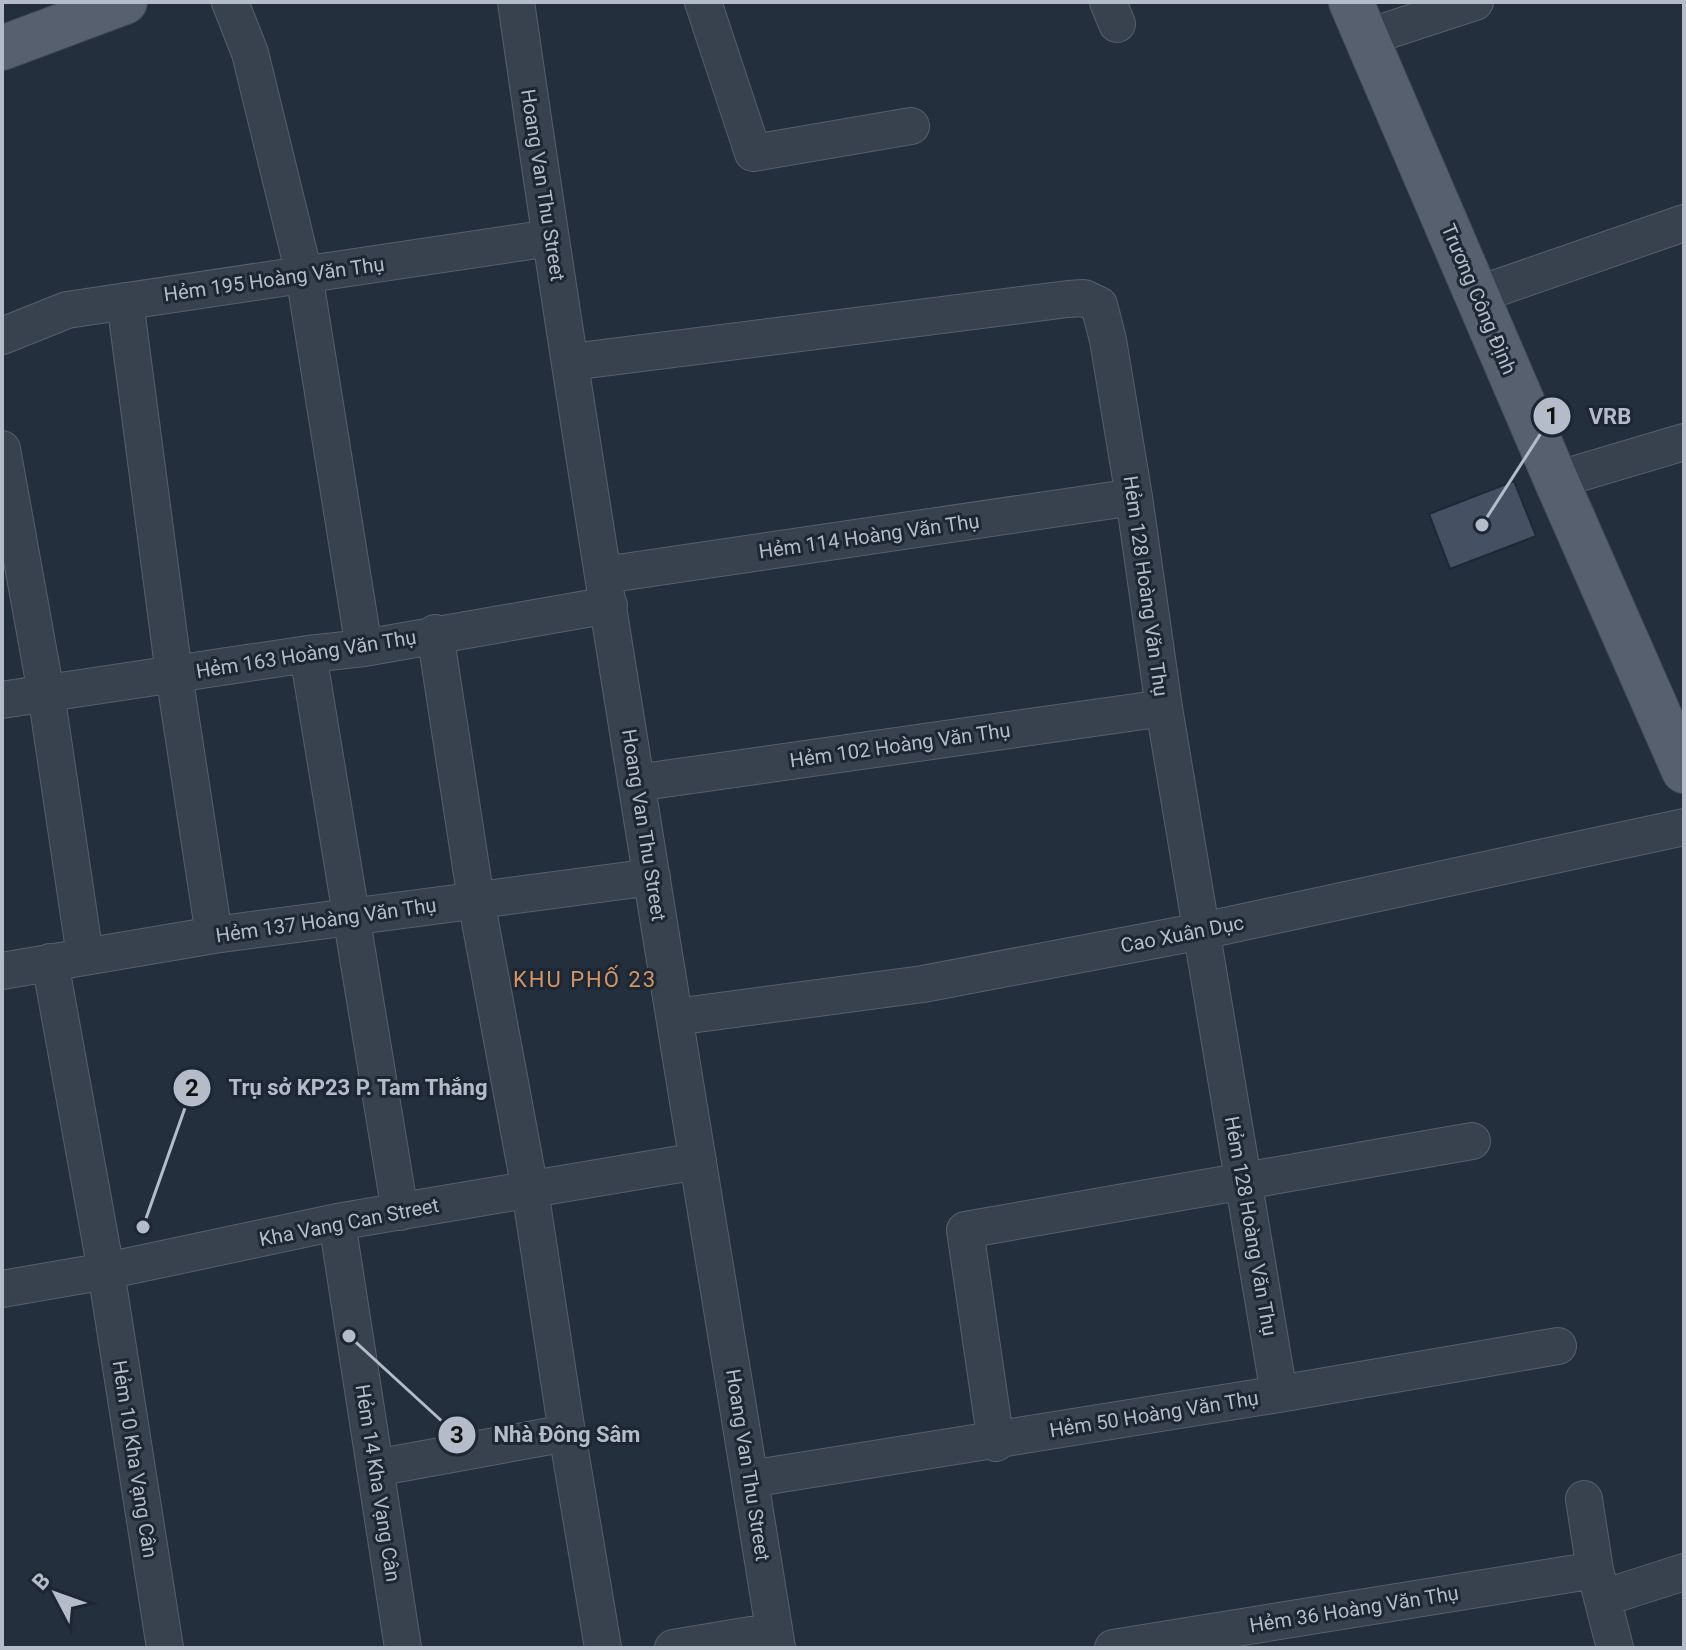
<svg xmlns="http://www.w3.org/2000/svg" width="1686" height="1650" font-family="Roboto,sans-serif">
<rect width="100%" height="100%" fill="#242f3e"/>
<!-- building -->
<path fill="#455162" stroke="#1f2835" stroke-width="2" d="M1514 481 1536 536 1450 569 1429 514Z"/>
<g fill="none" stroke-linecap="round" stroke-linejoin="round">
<!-- minor casing -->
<g stroke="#565f6c" stroke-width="38">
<path id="minor" d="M230 2 250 53 304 274 364 648
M516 2C595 552 689 1100 777 1648
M703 2 753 153 911 126
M1108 2 1117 24
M1365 38 1475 2
M1477 295 1684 223
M125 301 174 674 214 935
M2 336 67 310 550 238
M571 362 1068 299 1084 298 1099 305 1108 340 1134 497 1164 708 1279 1394
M2 449 46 693 85 956
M1556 480 1684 442
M604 575 1134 497
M435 633 476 900 530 1190 567 1433 603 1648
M308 654 400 1212
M2 700 308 654 364 648 609 605
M636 783 1164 708
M50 962 106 1271 165 1648
M2 971 214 935 652 877
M675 1017 923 984 1202 931 1684 827
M337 1222 403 1648
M2 1289 106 1271 337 1222 698 1161
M996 1443 965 1230 1472 1141
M375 1468 567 1433
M750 1479 1279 1394 1558 1346
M1584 1499 1595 1570 1615 1648
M1603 1598 1684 1572
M673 1648 774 1631
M1113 1648 1595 1570"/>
</g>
<!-- major casing -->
<g stroke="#414a57" stroke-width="46">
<path id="major" d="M1351 2 1556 480 1684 771
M2 48 125 2"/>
</g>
<!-- minor -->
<use href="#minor" stroke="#38414e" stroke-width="36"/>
<!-- major -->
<use href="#major" stroke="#56606e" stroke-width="44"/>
</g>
<g text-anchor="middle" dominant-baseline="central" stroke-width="6" stroke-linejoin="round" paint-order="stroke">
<!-- street labels -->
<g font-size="20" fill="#b4bcc9" stroke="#1d2633">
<text transform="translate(543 185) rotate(81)">Hoang Van Thu Street</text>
<text transform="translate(274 279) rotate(-8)">Hẻm 195 Hoàng Văn Thụ</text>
<text transform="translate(1479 299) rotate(67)">Trương Công Định</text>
<text transform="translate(869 536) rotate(-8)">Hẻm 114 Hoàng Văn Thụ</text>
<text transform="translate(1146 586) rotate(82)">Hẻm 128 Hoàng Văn Thụ</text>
<text transform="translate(306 654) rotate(-9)">Hẻm 163 Hoàng Văn Thụ</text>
<text transform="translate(900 745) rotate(-8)">Hẻm 102 Hoàng Văn Thụ</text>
<text transform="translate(644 825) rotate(81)">Hoang Van Thu Street</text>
<text transform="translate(326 920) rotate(-8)">Hẻm 137 Hoàng Văn Thụ</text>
<text transform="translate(1182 934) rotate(-11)">Cao Xuân Dục</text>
<text transform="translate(349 1222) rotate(-11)">Kha Vang Can Street</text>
<text transform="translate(1251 1226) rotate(80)">Hẻm 128 Hoàng Văn Thụ</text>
<text transform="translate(1154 1414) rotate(-9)">Hẻm 50 Hoàng Văn Thụ</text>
<text transform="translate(135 1459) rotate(81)">Hẻm 10 Kha Vạng Cân</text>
<text transform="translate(748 1465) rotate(81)">Hoang Van Thu Street</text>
<text transform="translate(378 1483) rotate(81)">Hẻm 14 Kha Vạng Cân</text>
<text transform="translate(1354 1609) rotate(-9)">Hẻm 36 Hoàng Văn Thụ</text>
</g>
<!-- neighbourhood labels -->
<g font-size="22" letter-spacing="2" fill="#d59563" stroke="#1d2633">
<text x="585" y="979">KHU PHỐ 23</text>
</g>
</g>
<!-- callouts -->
<path fill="none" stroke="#b4bcc9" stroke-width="3" d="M1482 525L1552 416M143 1227L192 1088M349 1336L457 1435"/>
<g fill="#b4bcc9" stroke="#1d2633" stroke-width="3">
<circle cx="1482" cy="525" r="8"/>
<circle cx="143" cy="1227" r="8"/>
<circle cx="349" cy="1336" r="8"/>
<circle cx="1552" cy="416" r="20"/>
<circle cx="192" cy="1088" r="20"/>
<circle cx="457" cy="1435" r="20"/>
</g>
<g font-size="24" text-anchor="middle" font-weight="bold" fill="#111">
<text x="1552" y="424">1</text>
<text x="192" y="1096">2</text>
<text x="457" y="1443">3</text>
</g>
<g font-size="22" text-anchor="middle" font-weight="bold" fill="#b4bcc9" stroke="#1d2633" stroke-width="6" stroke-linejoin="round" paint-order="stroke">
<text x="1610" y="424">VRB</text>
<text x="358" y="1095">Trụ sở KP23 P. Tam Thắng</text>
<text x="567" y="1442">Nhà Đông Sâm</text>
</g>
<!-- border -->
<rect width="1686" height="1650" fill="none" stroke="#b4bcc9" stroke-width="8"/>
<!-- north arrow -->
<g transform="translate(56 1594) rotate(311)" stroke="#1d2633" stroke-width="6" paint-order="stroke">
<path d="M0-6L14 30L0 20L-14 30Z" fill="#b4bcc9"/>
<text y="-12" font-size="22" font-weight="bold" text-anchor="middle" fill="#b4bcc9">B</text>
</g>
</svg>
